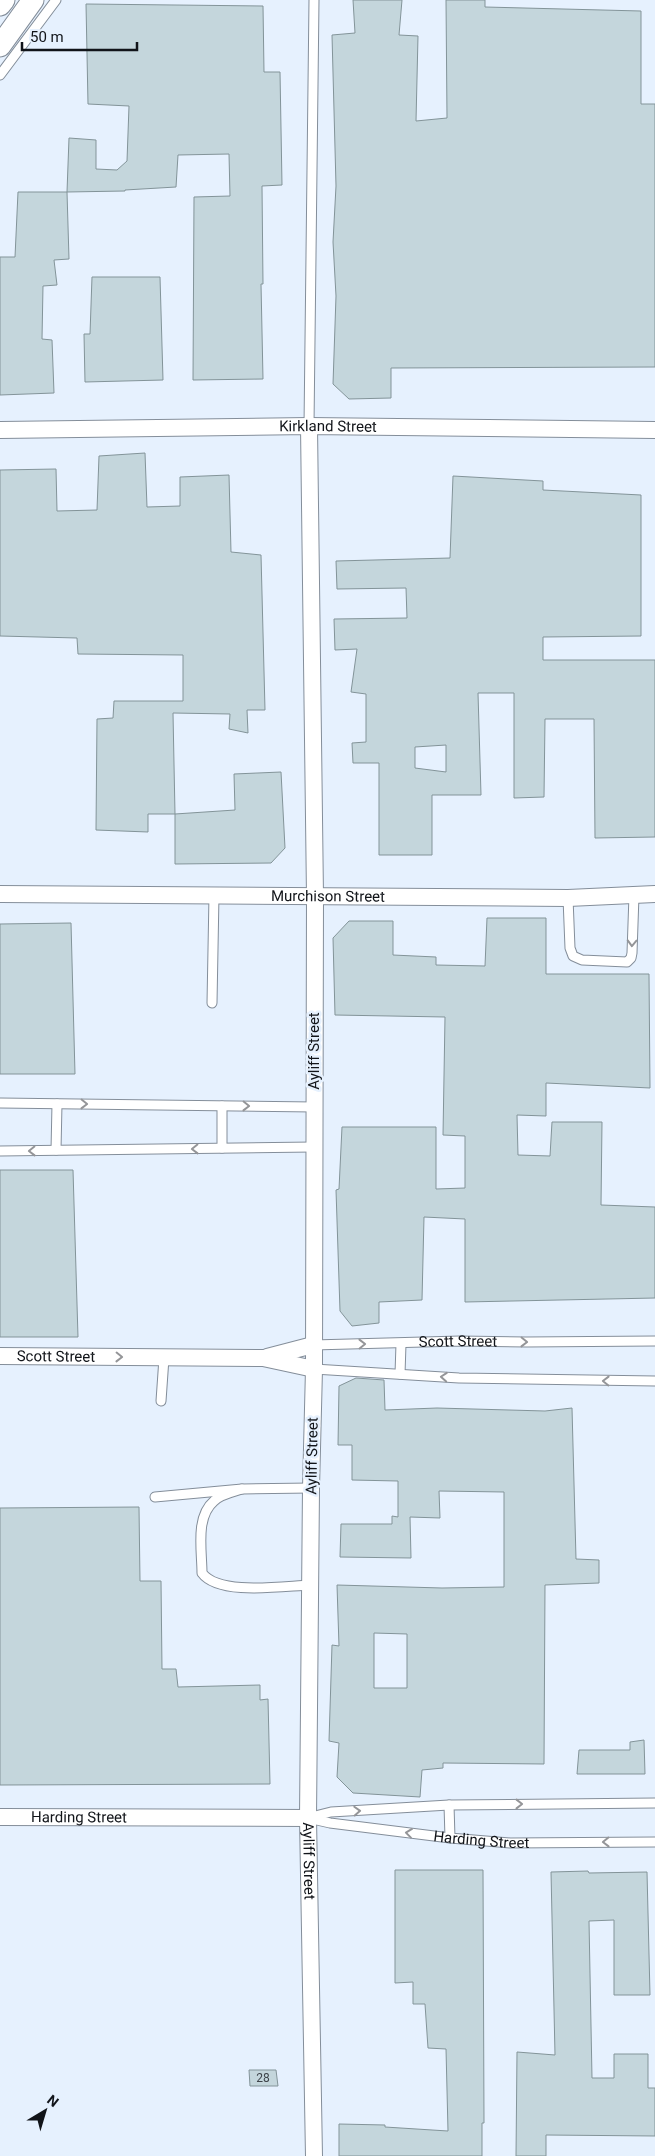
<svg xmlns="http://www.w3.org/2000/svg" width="655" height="2156" font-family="Roboto,sans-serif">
<rect width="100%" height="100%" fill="#e6f1fe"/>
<!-- building -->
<path fill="#c4d6dc" stroke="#839499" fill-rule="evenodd" d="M353 0H402L399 35 418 36 416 121 447 118 446 0H485V7L641 11V104H655V367L391 368V398L349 399 333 384 336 296 333 242 336 186 332 35 355 33Z
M86 4 263 6 264 72H280L282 185 262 186 263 284H261L263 379 193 380 194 197 230 196 229 154 178 155 176 187 125 190V191L67 192 69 138 96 140V169L117 170 127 161 129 106 88 104Z
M18 192H67L69 259 54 260 57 285 43 286 42 339 52 340 54 393 0 395V257H15Z
M92 277H160L163 380 85 382 84 334H90Z
M145 453 147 507 180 506V477L229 475 231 552 261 555 265 710H247L248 733 229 729 230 714 173 713 175 814H148V832L96 830 97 719 113 718 114 701H183V655L78 654 77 638 0 636V470L56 469 57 511 97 510 99 456Z
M453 476 543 481V490L641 495V636L543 637V660H655V837L595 838 594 719H545L544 797 514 798V693H478L481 795H432V855H379V763H353L352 743 366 742V694L351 692 357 649 335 650 334 619 407 618 406 588 337 589 336 561 450 558ZM446 745V772L415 768V747Z
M281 772 285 848 271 863 175 864V814L235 810 234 774Z
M487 918H546V974H649L650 1088 546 1083V1116L517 1115 518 1155 550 1156 552 1122H602L601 1205 655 1207V1298L465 1302V1219L424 1217 422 1300 379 1302V1323L352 1326 340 1311 336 1190 339 1189 342 1127H436V1189L465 1188V1136L443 1135 445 1017 335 1015 333 938 349 921H393V955L436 957V965L485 966Z
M71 923 75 1074H0V924Z
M0 1170H73L78 1337H0Z
M356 1378 384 1380 385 1410 437 1408 545 1411 572 1408 576 1559 599 1560V1583L545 1585 544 1764 443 1763V1768L422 1770 420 1797 353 1793 337 1777 339 1743 329 1741 332 1645 339 1646 337 1585 442 1588 504 1587V1492L439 1491 440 1518 410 1517 411 1558 340 1557 341 1524H392V1516L398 1517V1481L352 1480V1445H338L339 1386ZM374 1633 407 1634V1688H374Z
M139 1507 140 1581H161L162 1669H176L178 1687 260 1685V1700L268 1699 270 1784 0 1785V1508Z
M644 1740 645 1774H577L579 1750H630V1742Z
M395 1870H483L484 2123H482V2156H339V2124L385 2125V2127L448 2131 446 2049 428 2048 425 2004H413V1982L395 1983Z
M588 1871 589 1873 647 1872 650 1995H614V1920L589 1921 592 2078H614V2054H648V2088H655V2136L546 2135V2156H516L517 2052 555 2055 551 1872Z
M249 2070H276L278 2086H250Z"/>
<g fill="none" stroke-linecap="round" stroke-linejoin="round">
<!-- service casing -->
<g stroke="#848e9a" stroke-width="11">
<g id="service">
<path d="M0 75 56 0"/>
<path d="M309 426 314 0"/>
<path d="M568 898 570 948 573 956 582 960 627 962 631 958 632 953 634 895"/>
<path d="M212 1003 214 895"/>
<path d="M0 1103 314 1107"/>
<path d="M222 1148V1106"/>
<path d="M56 1150 57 1104"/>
<path d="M0 1151 313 1147"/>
<path id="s1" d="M313 1345 460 1341 526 1342 655 1341"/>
<path d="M314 1369 459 1378 655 1381"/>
<path d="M400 1374 401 1344"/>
<path d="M161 1401 164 1358"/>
<path d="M242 1489C233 1492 221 1494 214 1501 195 1517 202 1551 202 1573 219 1596 283 1586 310 1585"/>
<path d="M155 1497 242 1489 311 1488"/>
<path d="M449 1805 450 1838"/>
<path d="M311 1817 331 1812 449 1805 655 1803"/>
<path id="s2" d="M308 1818 330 1823 450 1838 510 1843 655 1842"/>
</g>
</g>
<!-- minor casing -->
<g stroke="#848e9a" stroke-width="18">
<g id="minor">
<path id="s3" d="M309 426 315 896 314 1369 311 1488 308 1818 314 2156"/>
<path id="s4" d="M0 430 309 426 655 430"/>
<path id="s5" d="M0 894 568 898 655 894"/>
<path id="s6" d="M0 1356 263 1358 314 1369"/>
<path d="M267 1357 313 1345"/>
<path id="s7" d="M0 1817 308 1818"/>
</g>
</g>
<!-- tertiary casing -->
<g stroke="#848e9a" stroke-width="23">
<path id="tertiary" d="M0 5 4 0
M0 46 33 0"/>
</g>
<!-- service -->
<use href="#service" stroke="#fff" stroke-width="9"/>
<!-- minor -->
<use href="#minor" stroke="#fff" stroke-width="16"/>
<!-- tertiary -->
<use href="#tertiary" stroke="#fff" stroke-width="21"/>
</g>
<!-- one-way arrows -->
<defs><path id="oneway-chevron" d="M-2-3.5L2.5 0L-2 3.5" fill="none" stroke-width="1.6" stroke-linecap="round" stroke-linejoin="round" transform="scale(1.25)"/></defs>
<g stroke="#949598">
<use href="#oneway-chevron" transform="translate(632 943) rotate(92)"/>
<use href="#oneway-chevron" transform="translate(84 1104) rotate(1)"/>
<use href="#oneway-chevron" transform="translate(246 1106) rotate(1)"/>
<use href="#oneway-chevron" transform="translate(195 1149) rotate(179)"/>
<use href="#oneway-chevron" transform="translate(32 1151) rotate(179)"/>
<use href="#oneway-chevron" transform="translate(524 1342) rotate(1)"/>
<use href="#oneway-chevron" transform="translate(362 1344) rotate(-1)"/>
<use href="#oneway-chevron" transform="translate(119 1357) rotate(1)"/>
<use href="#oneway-chevron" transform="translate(444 1377) rotate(-176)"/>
<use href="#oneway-chevron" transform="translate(606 1381) rotate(-179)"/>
<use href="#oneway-chevron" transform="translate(519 1804)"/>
<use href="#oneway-chevron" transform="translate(357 1811) rotate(-3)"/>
<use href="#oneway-chevron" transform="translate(409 1833) rotate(-173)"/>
<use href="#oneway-chevron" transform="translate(606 1842) rotate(179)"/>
</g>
<g text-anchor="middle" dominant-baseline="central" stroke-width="5" stroke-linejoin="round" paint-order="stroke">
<!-- number labels -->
<g font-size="12" fill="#3e444a">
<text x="263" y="2078">28</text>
</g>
<!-- street labels -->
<g font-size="15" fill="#111419" stroke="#e6f1fe">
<text stroke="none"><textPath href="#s4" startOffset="328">Kirkland Street</textPath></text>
<text stroke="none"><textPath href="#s5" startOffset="328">Murchison Street</textPath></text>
<text transform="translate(314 1051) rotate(-90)">Ayliff Street</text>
<text stroke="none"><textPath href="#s1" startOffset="145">Scott Street</textPath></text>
<text stroke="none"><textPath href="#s6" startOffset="56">Scott Street</textPath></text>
<text transform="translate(312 1456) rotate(-89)">Ayliff Street</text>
<text stroke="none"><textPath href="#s7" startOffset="79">Harding Street</textPath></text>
<text stroke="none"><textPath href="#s2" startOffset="175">Harding Street</textPath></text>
<text stroke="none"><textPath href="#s3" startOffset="1435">Ayliff Street</textPath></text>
</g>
</g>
<!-- north arrow -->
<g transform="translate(45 2111) rotate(38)" stroke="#e6f1fe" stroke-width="4" paint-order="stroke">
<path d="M0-4L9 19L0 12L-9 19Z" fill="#111419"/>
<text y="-8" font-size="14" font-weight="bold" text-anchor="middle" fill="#111419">N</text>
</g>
<!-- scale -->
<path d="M22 42v8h115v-8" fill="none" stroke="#111419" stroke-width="2.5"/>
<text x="30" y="42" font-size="15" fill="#111419" stroke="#e6f1fe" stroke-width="4" paint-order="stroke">50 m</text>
</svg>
